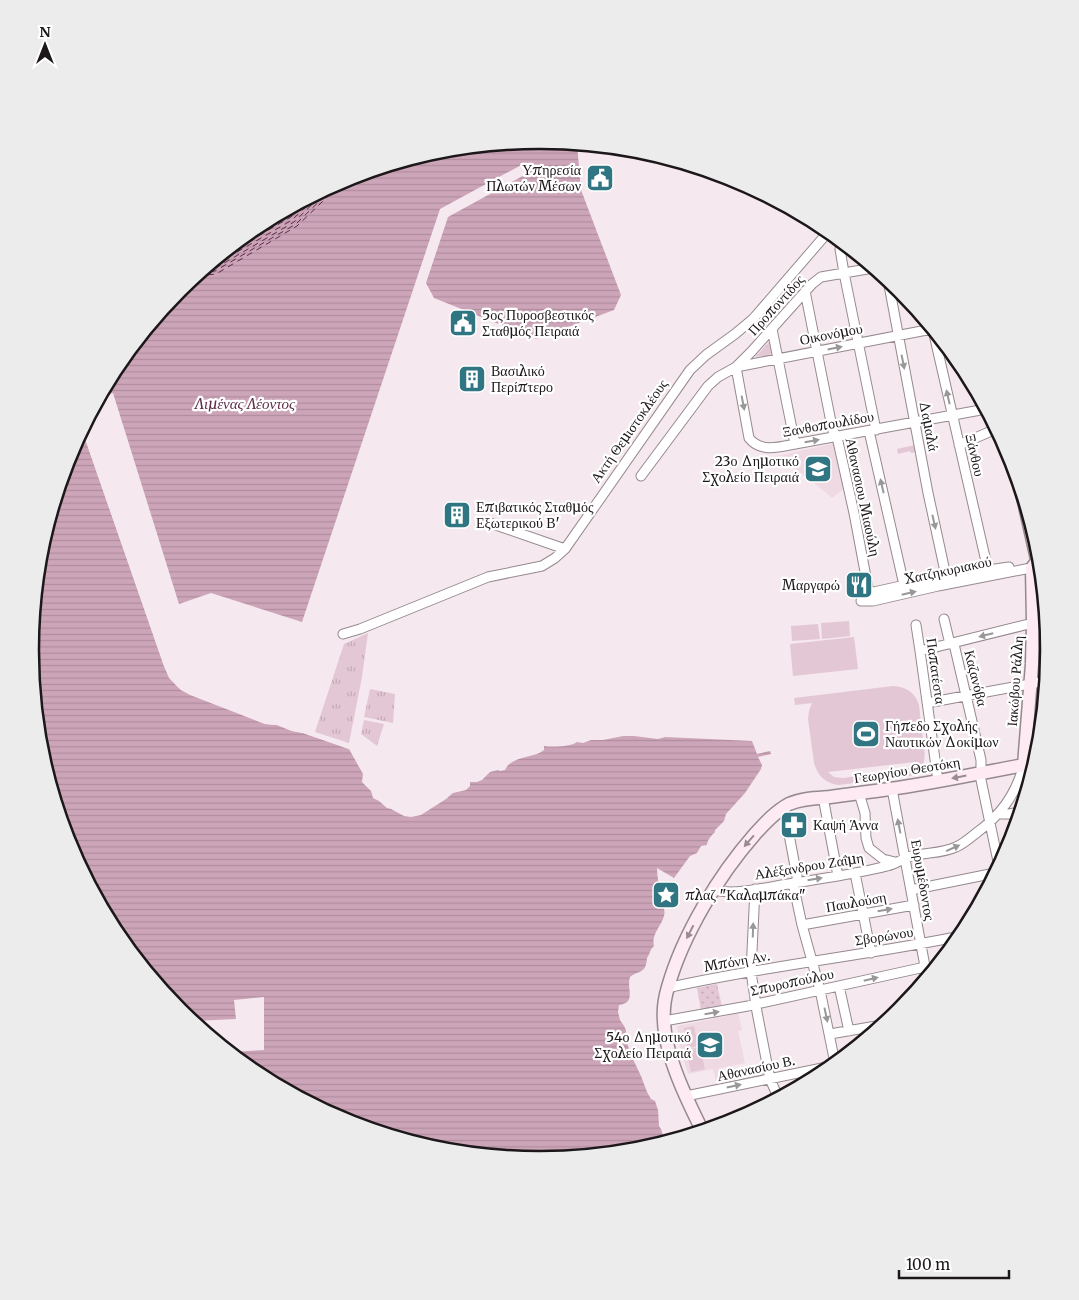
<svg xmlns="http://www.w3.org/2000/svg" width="1079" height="1300" font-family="Merriweather,serif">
<defs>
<pattern id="grass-tufts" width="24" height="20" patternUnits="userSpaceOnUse" patternTransform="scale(1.25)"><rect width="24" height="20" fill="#e4c7d5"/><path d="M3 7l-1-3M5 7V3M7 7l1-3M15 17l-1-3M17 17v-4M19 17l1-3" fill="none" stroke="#c3aab6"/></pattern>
<pattern id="forest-firs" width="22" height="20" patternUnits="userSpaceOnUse" patternTransform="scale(1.25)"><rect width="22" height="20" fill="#e4c7d5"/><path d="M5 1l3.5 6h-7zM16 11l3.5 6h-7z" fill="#c3aab6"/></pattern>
<pattern id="park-dots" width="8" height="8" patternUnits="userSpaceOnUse" patternTransform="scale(1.25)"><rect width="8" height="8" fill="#e4c7d5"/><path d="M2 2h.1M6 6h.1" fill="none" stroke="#c3aab6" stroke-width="1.8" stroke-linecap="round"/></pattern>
<pattern id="water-rules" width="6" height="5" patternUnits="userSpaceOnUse" patternTransform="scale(1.25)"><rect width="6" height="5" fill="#cda5b8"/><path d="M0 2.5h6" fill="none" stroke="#af8d9e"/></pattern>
</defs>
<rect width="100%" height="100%" fill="#f5e8ee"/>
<!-- built -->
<path fill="#efdae3" d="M836 443 845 488 832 498 813 482 776 456Z
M738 1013 742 1030 738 1031 745 1063 721 1068 724 1080 716 1082 713 1069 688 1074 680 1049 677 1026 713 1019V1017L717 1016 718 1018Z"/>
<!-- grass -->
<path fill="url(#grass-tufts)" d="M915 445 917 452 911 453 910 451 898 454 897 449Z
M1041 622H1043L1047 646 1041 647Z
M368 633 362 677 349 743 315 732 344 644Z
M370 689 395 694 393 723 364 717Z
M364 720 384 724 377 746 361 734Z"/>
<!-- forest -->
<path fill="url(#forest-firs)" d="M771 340 773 354 756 357V356Z"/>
<!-- park -->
<path fill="url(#park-dots)" d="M717 984 722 1007 701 1011 697 988Z"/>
<!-- pitch -->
<path fill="#e4c7d5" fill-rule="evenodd" d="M849 621 850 636 822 639 821 623Z
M818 624 820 639 792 641 791 626Z
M854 637 858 669 793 676 790 644Z
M893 686C906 687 915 692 919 705 920 714 921 724 922 733 925 751 930 771 907 777L838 785C825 783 818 776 814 763L808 719 809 711 812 703 795 705 794 698ZM915 762 911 767 904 770 843 778 834 777 828 772Z
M694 1026 698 1046 687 1048 684 1028Z
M700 1047 705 1069 691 1072 686 1050Z"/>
<!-- water -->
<path fill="url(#water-rules)" d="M540 141 577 144 581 190 621 295 614 310 536 339 434 298 426 283 448 217 530 172 525 163 440 209 302 622 211 593 179 604 113 393 100 396 116 367 179 290 257 226 345 179 440 150Z
M82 430 164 666C169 676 173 683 181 690L255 720 265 724 277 725 292 731 303 733 349 749 363 774 362 782 371 791 373 798 379 801 387 808 391 809 404 816 411 817 421 815 446 799 453 793 466 790 470 786V782H477L482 780 490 772 498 770 500 771 505 770C512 755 533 759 544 750V746C553 747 570 747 577 742L583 743 591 740H603L623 736H634L658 739 665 737 752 741 757 754 770 751 771 754 758 757 762 765 761 769 745 793 726 814 724 821 715 830V832C712 835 707 840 707 845L701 846 697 853 690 856 674 878 657 868C657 876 659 885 660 892 661 900 666 909 664 916 661 927 651 934 654 946 650 949 650 954 647 958 646 974 639 970 630 977 626 989 637 1002 619 1005L618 1012 620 1020 624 1026 626 1030V1040L631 1055 641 1076 647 1092 651 1099 655 1101 658 1110 659 1126 661 1129 665 1142 639 1150 539 1159 440 1150 344 1121 256 1073 230 1052 264 1050V997L234 1000 236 1019 193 1021 179 1010 116 933 69 845 40 749 30 650 40 550 69 455Z"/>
<!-- pier -->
<path fill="#f5e8ee" d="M83 428 167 665 172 676 177 684 191 693 266 721 278 723 293 729 304 730 314 735 334 740 349 746V749L303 733 292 731 277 725 265 724 190 695 181 690 169 678 164 666 82 430Z"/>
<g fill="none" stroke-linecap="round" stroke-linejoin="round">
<!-- ferry -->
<path stroke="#602c48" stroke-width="1" stroke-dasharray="6 5" stroke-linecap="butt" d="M249 232 286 210
M236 243 287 213 295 206
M222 255 289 215 304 201
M211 263 291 217 312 197
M208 266H213L292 220 321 192
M204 269H214L294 222 330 187
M200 273 215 271 296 224 338 183
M197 276 216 274 297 226 346 179"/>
<!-- street casing -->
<g stroke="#95898f" stroke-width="11">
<path id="street" d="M843 243 840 249 844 273 876 430
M888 280 928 493 946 576
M805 291 831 422 833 431 837 437 854 513 869 593
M772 329 795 444
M933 330 985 557
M736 367 749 438C761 453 779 447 795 444L986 409
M736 367 932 329
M869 431 904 585
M959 445 996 429
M641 476 708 386 718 377 736 367 752 351 812 284 821 277 873 268
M490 523 565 549
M869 593 946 576 1009 567
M861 601H873L938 586 1036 567
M944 619 950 644
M916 625 920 651 938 781
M343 634 360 629 488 577 542 566 555 558 565 549 690 370 706 355 735 334 753 319 829 231
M954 644 981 760V780L999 866
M920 651 1033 623
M927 703 1046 681
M892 789 927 977
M859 793 865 813 866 838 869 848 883 859 895 862
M823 797 838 876
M784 808 798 882
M999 814H1009L1020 812
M855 873 871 953
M793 883 802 925 820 990 835 1063
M755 889 751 972 757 1012 770 1079 778 1097
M715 890C735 896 772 886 794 883 825 878 856 874 887 866 896 864 903 858 912 856 926 852 941 854 956 847 963 844 969 839 975 834 1001 815 1015 796 1024 765L1035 762
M911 890 995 873
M802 925 914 905
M839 986 849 1031
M667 988C764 966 863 956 961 936
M664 1021 748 1006 925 967
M830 1034 882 1025
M686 1096 832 1066"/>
</g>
<!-- secondary casing -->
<g stroke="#95898f" stroke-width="15">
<path id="secondary" d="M1023 497 1042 581
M702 1130C687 1100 665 1055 664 1021 663 1010 665 997 668 987 683 934 719 875 755 834 765 823 776 811 789 804 802 798 817 798 830 797 850 794 870 792 890 789 935 783 979 773 1024 765L1032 664 1033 623 1032 568 1038 560"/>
</g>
<!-- street -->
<use href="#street" stroke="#fff" stroke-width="9"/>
<!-- secondary -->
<use href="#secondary" stroke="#fdeaf3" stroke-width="12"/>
</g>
<!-- one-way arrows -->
<defs><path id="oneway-solid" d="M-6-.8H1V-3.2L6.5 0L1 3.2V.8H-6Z" transform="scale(1.25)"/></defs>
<g fill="#999798">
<use href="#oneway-solid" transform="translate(835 348) rotate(-11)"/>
<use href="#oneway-solid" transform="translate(903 362) rotate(79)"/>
<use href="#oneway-solid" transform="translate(948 397) rotate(-103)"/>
<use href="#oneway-solid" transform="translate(743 403) rotate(79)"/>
<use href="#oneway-solid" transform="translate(812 441) rotate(-10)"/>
<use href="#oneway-solid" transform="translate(882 486) rotate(-103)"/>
<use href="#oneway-solid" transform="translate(934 522) rotate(77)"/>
<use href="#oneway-solid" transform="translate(909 593) rotate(-13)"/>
<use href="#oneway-solid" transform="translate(986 635) rotate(166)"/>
<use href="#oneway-solid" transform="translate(899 826) rotate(-101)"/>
<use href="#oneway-solid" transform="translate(953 848) rotate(-24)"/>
<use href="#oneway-solid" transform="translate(815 879) rotate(-9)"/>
<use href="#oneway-solid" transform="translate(885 910) rotate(-10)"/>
<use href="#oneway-solid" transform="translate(753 930) rotate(-88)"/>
<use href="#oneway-solid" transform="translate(871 979) rotate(-13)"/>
<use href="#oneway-solid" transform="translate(712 1013) rotate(-10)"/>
<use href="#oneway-solid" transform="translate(826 1015) rotate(78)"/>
<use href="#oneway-solid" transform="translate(734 1086) rotate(-12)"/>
</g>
<g fill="#988b91">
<use href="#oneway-solid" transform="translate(959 777) rotate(169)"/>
<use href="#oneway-solid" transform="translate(749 841) rotate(131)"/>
<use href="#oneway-solid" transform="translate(690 932) rotate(117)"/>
</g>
<!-- icons -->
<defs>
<g id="civic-square" transform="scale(1.4375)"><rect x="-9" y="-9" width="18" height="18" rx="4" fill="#2f7682" stroke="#fff"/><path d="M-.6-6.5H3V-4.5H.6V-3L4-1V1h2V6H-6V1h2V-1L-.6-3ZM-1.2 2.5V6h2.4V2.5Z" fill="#fff"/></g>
<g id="building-square" transform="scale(1.4375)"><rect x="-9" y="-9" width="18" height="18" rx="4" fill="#2f7682" stroke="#fff"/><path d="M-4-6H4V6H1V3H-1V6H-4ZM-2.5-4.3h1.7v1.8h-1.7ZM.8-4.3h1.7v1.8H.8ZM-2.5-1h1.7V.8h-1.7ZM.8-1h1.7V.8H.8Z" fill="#fff"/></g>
<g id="school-square" transform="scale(1.4375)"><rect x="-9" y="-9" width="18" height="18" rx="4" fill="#2f7682" stroke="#fff"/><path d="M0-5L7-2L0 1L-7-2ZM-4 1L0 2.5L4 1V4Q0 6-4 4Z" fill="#fff"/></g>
<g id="restaurant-square" transform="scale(1.4375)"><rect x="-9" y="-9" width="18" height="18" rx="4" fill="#2f7682" stroke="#fff"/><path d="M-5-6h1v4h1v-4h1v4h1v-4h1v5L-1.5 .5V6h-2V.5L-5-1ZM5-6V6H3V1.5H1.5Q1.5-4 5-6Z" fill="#fff"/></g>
<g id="stadium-square" transform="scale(1.4375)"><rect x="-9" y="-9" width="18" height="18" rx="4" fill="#2f7682" stroke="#fff"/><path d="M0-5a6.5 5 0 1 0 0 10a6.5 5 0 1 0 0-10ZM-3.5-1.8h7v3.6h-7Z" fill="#fff"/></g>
<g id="pharmacy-square" transform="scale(1.4375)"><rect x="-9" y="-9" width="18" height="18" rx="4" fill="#2f7682" stroke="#fff"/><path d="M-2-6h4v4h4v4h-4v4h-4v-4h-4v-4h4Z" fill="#fff"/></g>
<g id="sight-square" transform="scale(1.4375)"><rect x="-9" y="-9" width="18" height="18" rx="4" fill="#2f7682" stroke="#fff"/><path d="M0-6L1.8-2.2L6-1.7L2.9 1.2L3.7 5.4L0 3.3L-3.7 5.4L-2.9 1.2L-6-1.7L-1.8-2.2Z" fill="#fff"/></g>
</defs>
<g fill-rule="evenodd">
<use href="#civic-square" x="600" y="178"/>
<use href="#civic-square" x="463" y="323"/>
<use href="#building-square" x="472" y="379"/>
<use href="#school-square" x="818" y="469"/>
<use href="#building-square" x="457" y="515"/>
<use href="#restaurant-square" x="859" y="585"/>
<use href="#stadium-square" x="866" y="734"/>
<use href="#pharmacy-square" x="794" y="825"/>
<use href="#sight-square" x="666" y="895"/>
<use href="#school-square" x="710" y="1045"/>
</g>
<g text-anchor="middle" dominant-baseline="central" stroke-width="4.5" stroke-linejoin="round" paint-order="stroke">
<!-- poi labels -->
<g font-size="14" fill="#1c1719" stroke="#fff" text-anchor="start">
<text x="581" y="170" text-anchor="end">Υπηρεσία<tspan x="581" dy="16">Πλωτών Μέσων</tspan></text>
<text x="482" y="315">5ος Πυροσβεστικός<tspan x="482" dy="16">Σταθμός Πειραιά</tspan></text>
<text x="491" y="371">Βασιλικό<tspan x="491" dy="16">Περίπτερο</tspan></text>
<text x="799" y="461" text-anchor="end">23ο Δημοτικό<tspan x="799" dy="16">Σχολείο Πειραιά</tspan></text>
<text x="476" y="507">Επιβατικός Σταθμός<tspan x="476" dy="16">Εξωτερικού Β'</tspan></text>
<text x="840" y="585" text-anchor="end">Μαργαρώ</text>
<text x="885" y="726">Γήπεδο Σχολής<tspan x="885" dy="16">Ναυτικών Δοκίμων</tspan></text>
<text x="813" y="825">Καψή Άννα</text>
<text x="685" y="895">πλαζ "Καλαμπάκα"</text>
<text x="691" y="1037" text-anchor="end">54ο Δημοτικό<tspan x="691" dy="16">Σχολείο Πειραιά</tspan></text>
</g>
<!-- street labels -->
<g font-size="14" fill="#1c1719" stroke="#fff">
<text transform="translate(776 305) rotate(-48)">Προποντίδος</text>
<text transform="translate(831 334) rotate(-11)">Οικονόμου</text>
<text transform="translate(828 424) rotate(-10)">Ξανθοπουλίδου</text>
<text transform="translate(929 426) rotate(79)">Δαμαλά</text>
<text transform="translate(629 431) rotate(-55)">Ακτή Θεμιστοκλέους</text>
<text transform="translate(975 455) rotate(77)">Ξάνθου</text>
<text transform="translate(863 497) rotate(78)">Αθανασιου Μιαούλη</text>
<text transform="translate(948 570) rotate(-12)">Χατζηκυριακού</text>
<text transform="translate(936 671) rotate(82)">Παπατέστα</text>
<text transform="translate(976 678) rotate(76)">Καζανόβα</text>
<text transform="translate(1015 681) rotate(-86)">Ιακώβου Ράλλη</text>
<text transform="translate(907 770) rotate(-9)">Γεωργίου Θεοτόκη</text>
<text transform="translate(809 866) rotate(-9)">Αλέξανδρου Ζαΐμη</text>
<text transform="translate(923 880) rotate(80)">Ευρυμέδοντος</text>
<text transform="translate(856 902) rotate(-10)">Παυλούση</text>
<text transform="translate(884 936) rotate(-9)">Σβορώνου</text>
<text transform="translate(737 961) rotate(-10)">Μπόνη Αν.</text>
<text transform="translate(792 982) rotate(-12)">Σπυροπούλου</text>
<text transform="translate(756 1068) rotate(-12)">Αθανασίου Β.</text>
</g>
<!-- water labels -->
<g font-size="15" font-style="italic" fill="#602c48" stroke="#fff">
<text x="245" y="403">Λιμένας Λέοντος</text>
</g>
</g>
<!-- crop -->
<path d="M0 0H1079V1300H0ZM539 149H540A500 500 0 0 1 1040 649V651A500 500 0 0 1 540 1151H539A500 500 0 0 1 39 651V649A500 500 0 0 1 539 149Z" fill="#edeced" fill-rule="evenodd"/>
<path fill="none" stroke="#1c1719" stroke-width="2.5" d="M539 149H540A500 500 0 0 1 1040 649V651A500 500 0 0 1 540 1151H539A500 500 0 0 1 39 651V649A500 500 0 0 1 539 149Z"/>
<!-- north arrow -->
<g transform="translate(45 45)" stroke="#ffffff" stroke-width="4" paint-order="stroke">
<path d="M0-4L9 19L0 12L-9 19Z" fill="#1c1719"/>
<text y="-8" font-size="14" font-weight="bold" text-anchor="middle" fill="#1c1719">N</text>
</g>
<!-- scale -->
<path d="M899 1270v8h110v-8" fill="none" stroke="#1c1719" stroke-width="2.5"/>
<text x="906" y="1270" font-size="15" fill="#1c1719" stroke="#ffffff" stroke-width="4" paint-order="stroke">100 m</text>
</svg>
